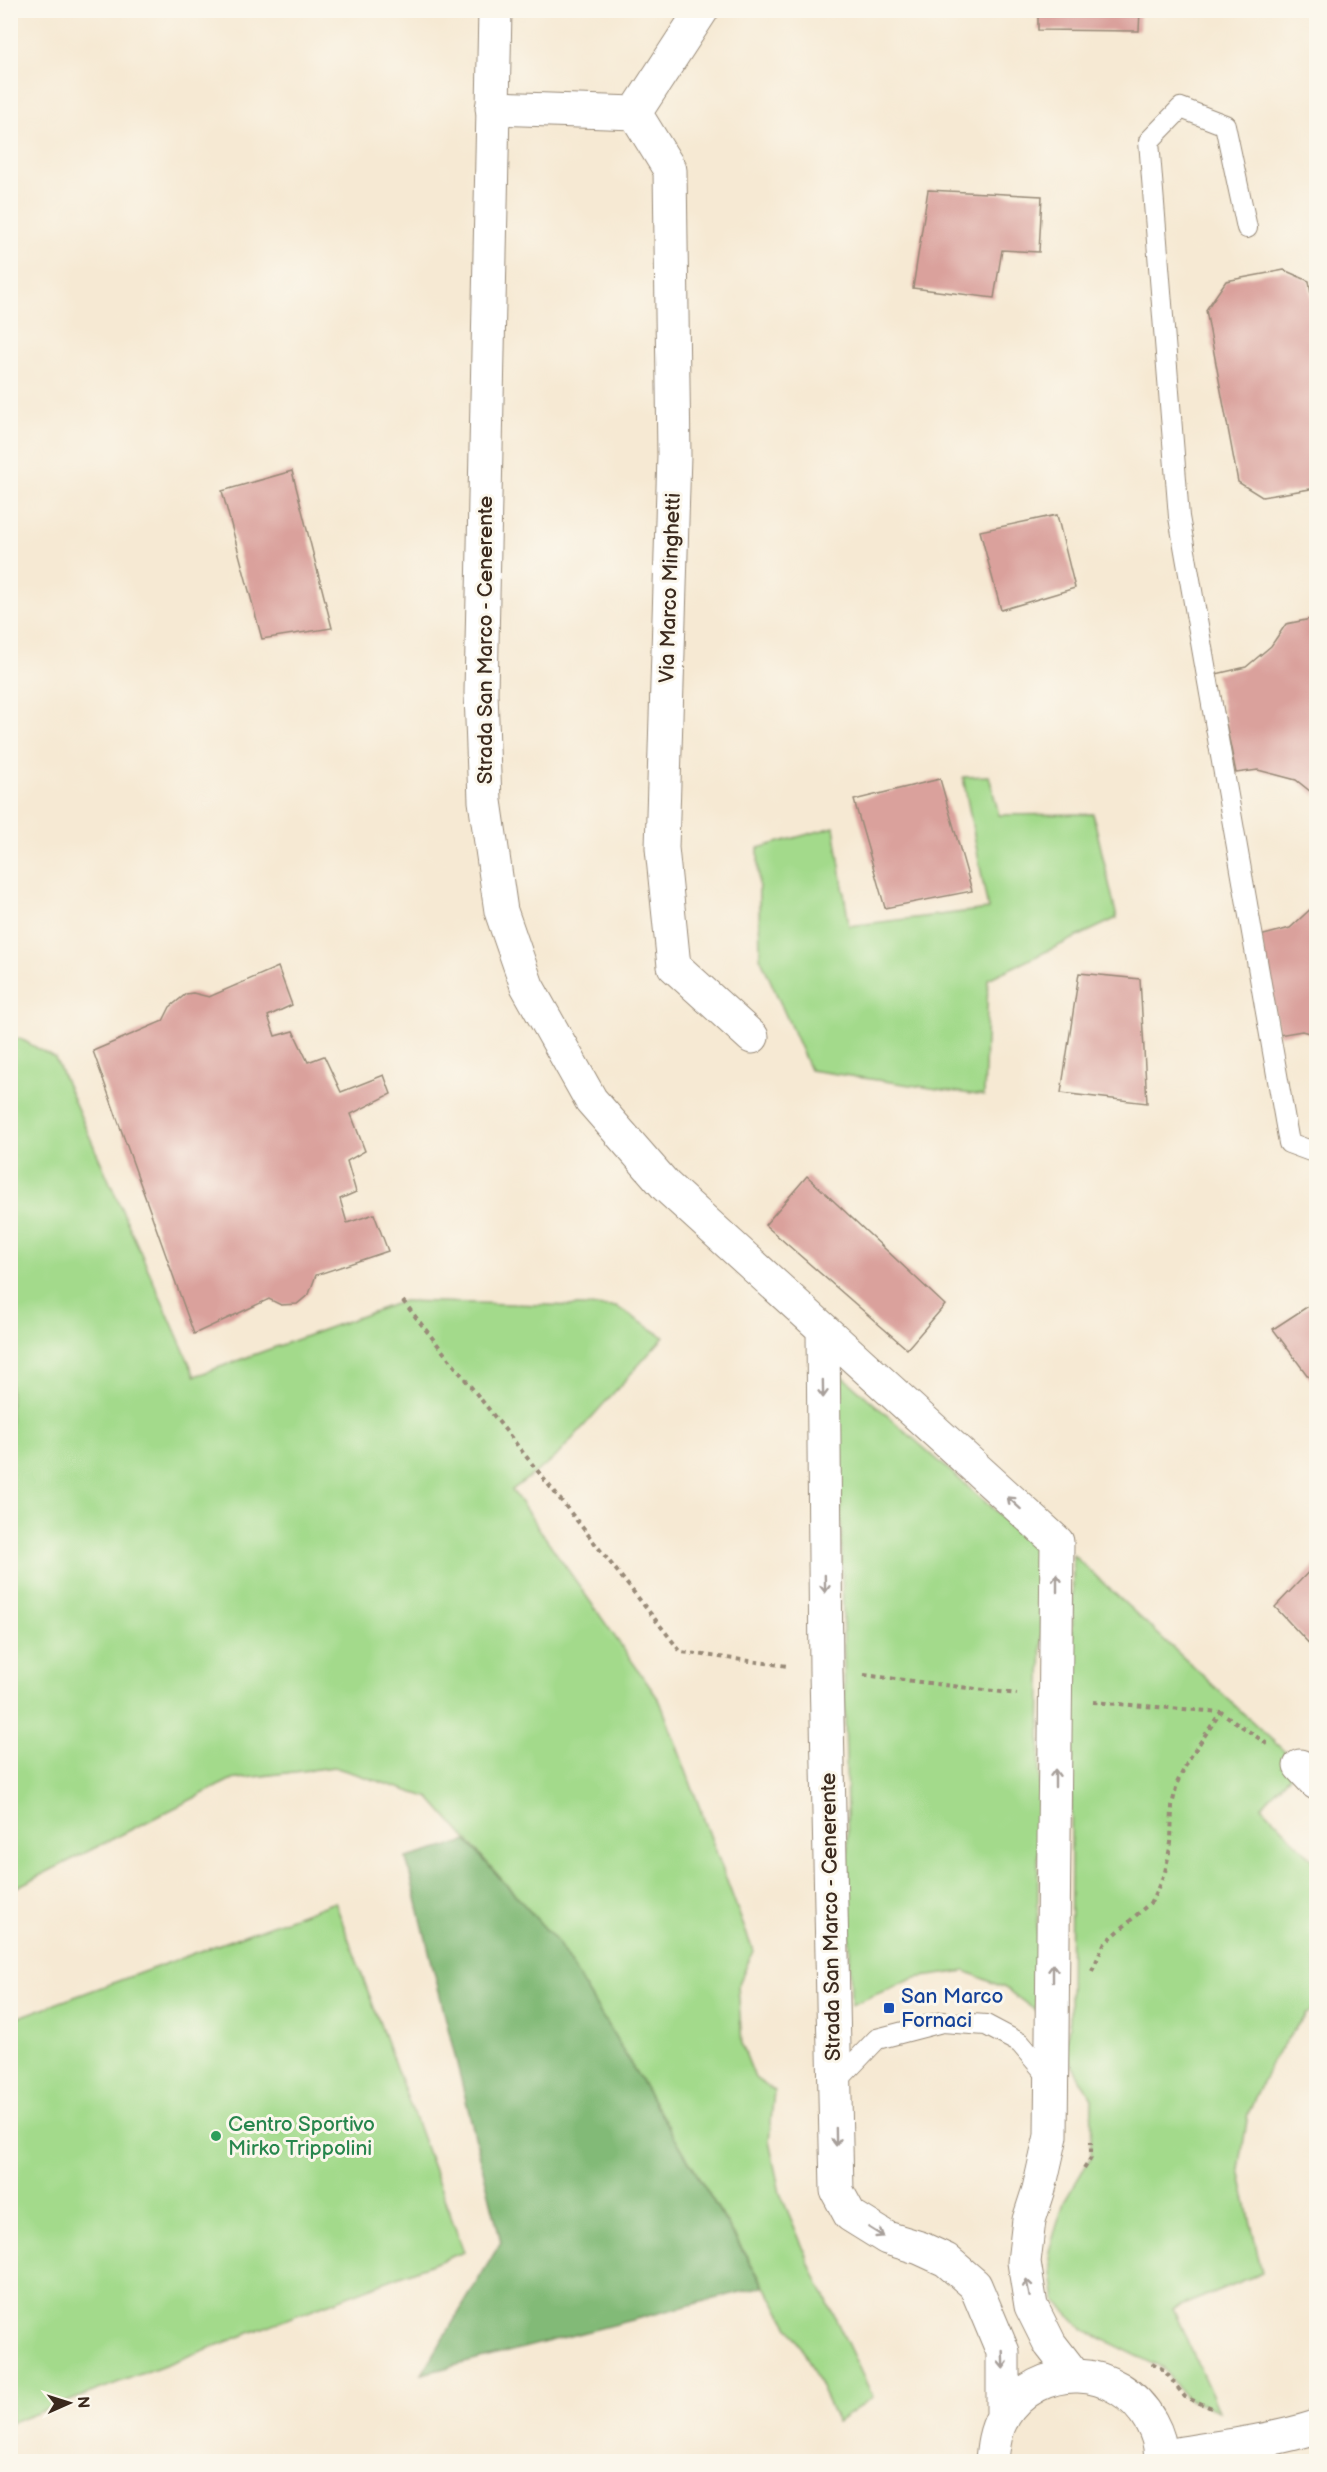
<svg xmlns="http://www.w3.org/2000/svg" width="1327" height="2472" font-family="'Balsamiq Sans',sans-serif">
<rect width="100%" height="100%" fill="#fbf7ec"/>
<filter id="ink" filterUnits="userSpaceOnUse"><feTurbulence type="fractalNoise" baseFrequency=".0167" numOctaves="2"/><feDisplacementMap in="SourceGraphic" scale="12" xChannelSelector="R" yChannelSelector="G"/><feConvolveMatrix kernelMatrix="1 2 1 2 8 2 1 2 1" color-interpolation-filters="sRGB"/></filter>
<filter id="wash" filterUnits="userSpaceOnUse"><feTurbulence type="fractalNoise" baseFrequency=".008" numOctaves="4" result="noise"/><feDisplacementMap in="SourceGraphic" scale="24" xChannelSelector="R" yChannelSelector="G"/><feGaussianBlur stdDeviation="1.35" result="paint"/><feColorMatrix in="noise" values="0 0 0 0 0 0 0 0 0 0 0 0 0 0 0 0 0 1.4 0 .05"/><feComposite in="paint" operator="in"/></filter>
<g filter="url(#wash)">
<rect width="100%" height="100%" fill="#f6e9d3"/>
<!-- green -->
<path fill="#a3da8b" stroke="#6f8254" stroke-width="1.5" d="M989 776 999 815 1093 814 1117 918 988 979 984 1096 810 1070 760 957 758 848 834 827 849 926 988 909 963 777Z
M19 1038 55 1058 195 1376 403 1301 617 1307 664 1337 555 1458 512 1490 660 1701 753 1951 738 1986 742 2045 755 2078 774 2091 769 2141 780 2193 816 2278 873 2397 837 2422 805 2353 558 1943 430 1798 334 1767 230 1780 11 1890 10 1042Z
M838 1372 1043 1553 1036 2011 1005 1988 965 1971 915 1978 851 2005Z
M1073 1555 1300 1766 1261 1806 1316 1863V2009L1306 2014 1274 2057 1248 2114 1239 2170 1262 2273 1173 2309 1219 2411 1185 2397 1164 2369 1084 2330 1056 2302 1049 2251 1064 2202 1091 2157 1092 2099 1065 2053 1070 2019Z
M335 1902 464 2252 11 2423V2020Z"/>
<!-- forest -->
<path fill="#82ba77" stroke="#5e724a" stroke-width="1.5" d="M467 1841 558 1943 764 2286 422 2374 501 2242 406 1858Z"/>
<g id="blocks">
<!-- building -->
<path fill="#daa19c" d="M1038 10H1140L1139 31 1038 30Z
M928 190 1042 196 1039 252 1002 250 994 298 913 288Z
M1284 270 1309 281 1316 327V488L1262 497 1238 482 1206 310 1226 281Z
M292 471 332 628 262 639 222 491Z
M1057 515 1075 588 1001 610 980 531Z
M1316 618V796L1296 780 1258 770 1236 773 1216 674 1246 667 1271 646 1286 624Z
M940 779 972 891 885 908 854 800Z
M1316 904V1035L1302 1031 1279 1035 1260 936 1290 928Z
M278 967 292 1005 268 1016 275 1036 293 1031 308 1062 324 1056 341 1092 384 1075 391 1094 351 1114 365 1151 347 1161 356 1192 340 1199 347 1223 374 1214 388 1251 316 1275 309 1294 297 1304 281 1305 269 1299 194 1334 93 1051 163 1021 170 1007 186 994 193 993 209 997Z
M1079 973 1140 979 1147 1103 1061 1093Z
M807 1176 945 1305 907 1349 765 1225Z
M1316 1301V1387L1273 1329Z
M1316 1564V1651L1275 1607Z"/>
</g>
</g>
<g filter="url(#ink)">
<use href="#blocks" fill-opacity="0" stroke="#988a78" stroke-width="1.5"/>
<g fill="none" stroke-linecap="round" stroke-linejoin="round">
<!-- lane casing -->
<g stroke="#988a78" stroke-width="22">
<path id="lane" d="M1247 228 1225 125 1181 108 1149 141 1179 517 1289 1143 1316 1153
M835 2083 877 2039 942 2022 986 2025 1020 2043 1053 2082"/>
</g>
<!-- street casing -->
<g stroke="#988a78" stroke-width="35">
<path id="street" d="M492 108 635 113 670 170 674 455 662 848 674 966 752 1037
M635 113 702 10
M1300 1766 1316 1783
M1161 2457C1213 2447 1266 2443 1316 2427"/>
</g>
<!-- secondary casing -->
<g stroke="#988a78" stroke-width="35">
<path id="secondary" d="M495 10 481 693 485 801 501 911 527 986 591 1100 666 1186 1057 1542 1051 2136 1039 2189 1029 2220 1024 2262 1031 2306 1050 2344 1074 2375
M823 1331 826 1671 837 2191 850 2215 887 2238 920 2248 946 2260 975 2285 1003 2352V2418
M992 2462C993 2446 995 2431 1003 2417 1039 2360 1118 2363 1151 2422 1157 2433 1162 2448 1160 2462"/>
</g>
<!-- path -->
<path stroke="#988a78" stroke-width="4" stroke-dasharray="4.5 4.5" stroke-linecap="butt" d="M403 1301 681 1652 788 1666
M864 1675 1017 1694
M1093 1702 1221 1712 1270 1746
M1092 1971 1104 1944 1152 1901 1165 1872 1171 1843 1172 1806 1177 1783 1189 1759 1220 1713
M1084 2169 1091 2158V2142
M1152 2363 1164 2370 1185 2397 1214 2409"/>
<!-- lane -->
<use href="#lane" stroke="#fff" stroke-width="20"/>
<!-- street -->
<use href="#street" stroke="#fff" stroke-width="33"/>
<!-- secondary -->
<use href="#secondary" stroke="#fff" stroke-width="33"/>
</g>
<!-- one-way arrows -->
<defs><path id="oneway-shaft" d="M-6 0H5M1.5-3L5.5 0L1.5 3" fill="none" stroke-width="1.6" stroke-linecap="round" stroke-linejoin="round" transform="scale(1.5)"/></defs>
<g stroke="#a79f9a">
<use href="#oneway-shaft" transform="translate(823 1389) rotate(89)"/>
<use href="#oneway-shaft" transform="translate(1014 1503) rotate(-138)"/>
<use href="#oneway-shaft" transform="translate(1057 1583) rotate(-90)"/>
<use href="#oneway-shaft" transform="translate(825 1584) rotate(89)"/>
<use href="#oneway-shaft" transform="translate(1055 1778) rotate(-90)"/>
<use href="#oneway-shaft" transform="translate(1053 1973) rotate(-90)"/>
<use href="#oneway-shaft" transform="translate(836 2137) rotate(89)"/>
<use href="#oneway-shaft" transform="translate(876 2232) rotate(32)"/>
<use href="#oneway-shaft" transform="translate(1028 2288) rotate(-100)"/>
<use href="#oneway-shaft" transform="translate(1003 2360) rotate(88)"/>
</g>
</g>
<!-- markers -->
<rect fill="#1a4fb4" stroke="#fbf7ec" stroke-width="2" x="883" y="2002" width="12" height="12" rx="3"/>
<circle fill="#2e9e5b" stroke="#fbf7ec" stroke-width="2" cx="216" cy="2136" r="6"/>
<g text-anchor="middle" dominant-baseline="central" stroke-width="6" stroke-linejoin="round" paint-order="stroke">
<!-- street labels -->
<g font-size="21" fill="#3b2a1e" stroke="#fbf7ec">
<text transform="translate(670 588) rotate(-88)">Via Marco Minghetti</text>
<text transform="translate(485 640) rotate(-90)">Strada San Marco - Cenerente</text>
<text transform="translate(831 1917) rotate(-91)">Strada San Marco - Cenerente</text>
</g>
<!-- transit labels -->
<g font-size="21" fill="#164399" stroke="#fbf7ec" text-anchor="start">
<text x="901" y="1996">San Marco<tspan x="901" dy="24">Fornaci</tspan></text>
</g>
<!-- leisure labels -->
<g font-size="21" fill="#27864d" stroke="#fbf7ec" text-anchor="start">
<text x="228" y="2124">Centro Sportivo<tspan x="228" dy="24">Mirko Trippolini</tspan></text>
</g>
</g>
<!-- margin -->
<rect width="1327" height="2472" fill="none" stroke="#fbf7ec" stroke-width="36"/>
<!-- north arrow -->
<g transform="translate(69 2403) rotate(87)" stroke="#fbf7ec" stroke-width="4.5" paint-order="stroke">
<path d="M0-4.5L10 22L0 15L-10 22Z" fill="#3b2a1e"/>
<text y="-9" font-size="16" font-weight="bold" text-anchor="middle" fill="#3b2a1e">N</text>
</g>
</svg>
